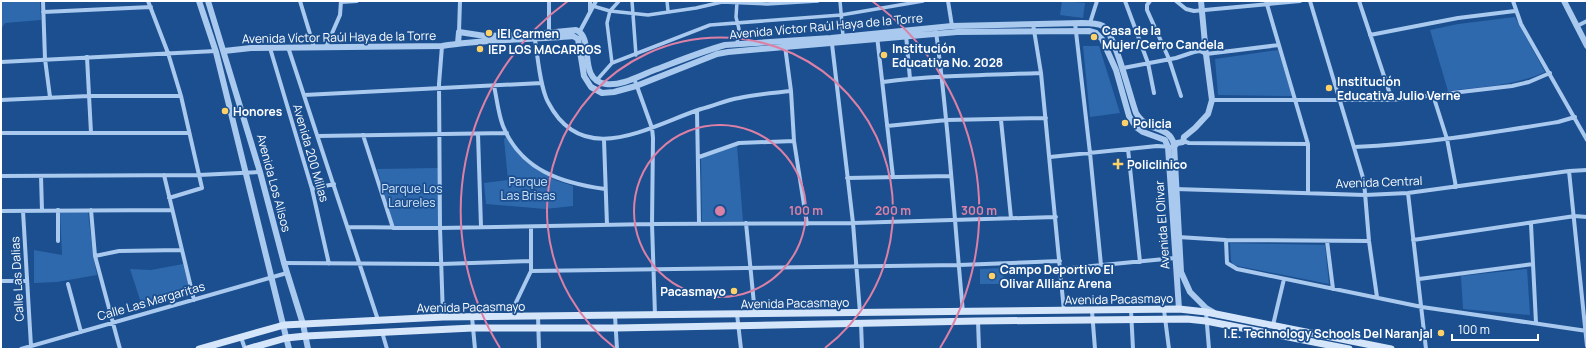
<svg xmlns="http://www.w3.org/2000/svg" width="1588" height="350" font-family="Manrope,sans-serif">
<rect width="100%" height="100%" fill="#1b4f8f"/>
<!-- green -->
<path fill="#2e69ad" d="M1 1H40L41 20 5 23 1 29Z
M1062 1 1085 3 1083 18 1060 15Z
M1515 17 1545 72C1514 86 1481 87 1448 91L1430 30 1458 24Z
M1083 46H1099L1120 113 1090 117Z
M1278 50 1292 96 1218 95 1215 59Z
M506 137 526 161 555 180 573 186V206L545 209 486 204 484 183 508 180 504 139Z
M737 146 743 221H702L701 158Z
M438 168V226H394L377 169Z
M60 212H88L93 255 97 275 57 282 34 283V250L62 255Z
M1230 243 1325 245 1329 284 1233 265 1231 260Z
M183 264 191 295 143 309 130 269 151 270Z
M1003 268 1004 284H980V269Z
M1527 269 1530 315 1463 309 1461 276Z"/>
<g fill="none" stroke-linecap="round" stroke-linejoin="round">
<!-- pedestrian -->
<path stroke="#a9c9ee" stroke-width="3.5" d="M619 1 610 11 607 23 612 63 710 25 841 15 923 1
M632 1 636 55
M667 1 668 11
M840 1 843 36
M593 6 610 11 648 15 696 8 722 2 767 4 818 1
M737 44 739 29 736 17 737 2
M596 81 612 63"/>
<!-- minor -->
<path stroke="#a9c9ee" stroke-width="4" d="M43 1 45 59 50 97
M148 1 168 53 181 96 202 188 169 198
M300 1 314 47
M549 1V32
M590 1V11
M948 1 952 26
M1125 1 1148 63 1154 93
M1150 1 1147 5V10L1169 59 1181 96
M1176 1 1186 9 1194 11 1300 1
M1266 1 1308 144V193
M1310 1 1364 181 1369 241 1377 297
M1359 1 1392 100
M1513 1 1521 24 1587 140
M341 2 357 1
M43 12 151 7
M1075 23 1090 153 1101 265
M1090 23 1097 1
M1033 24 1041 73 1064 311
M1577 26 1587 21
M580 31 596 1
M459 32 460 1
M936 32C949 125 954 218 963 312
M906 35 910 79
M1370 35 1458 18 1515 11
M877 36 893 177
M535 40C538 58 540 87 548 102 583 170 649 126 701 109 714 106 726 100 739 98 756 94 774 93 791 91
M832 44 853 223 860 313
M442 46 439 84 440 228 443 317
M785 46 791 91 794 141 807 224
M288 47 378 320
M326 47 340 15 341 1
M270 48 312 189 329 264
M87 57 91 133
M1 62 216 51
M1123 68 1176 58 1194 52 1200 51 1206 54 1279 45
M634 78 652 128 653 138 652 224 655 315
M883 82C935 75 988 75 1041 73
M494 86C497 99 498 113 503 126 521 170 561 183 605 189
M304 95 542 83
M1433 95 1447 139 1456 187
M1 100 89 96H181
M1212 100H1392L1512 86 1529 82 1550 73
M697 111 699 223
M1001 120 1011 218
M887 126 947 120 1046 118
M1 133H189
M478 134 481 227
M363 135 393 228
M318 136 507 133
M604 140 607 225
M1183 141 1189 143 1308 144
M1354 147C1423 144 1490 133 1558 122L1575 117
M1128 149 1140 262
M699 157 739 143 794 141
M1050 157 1157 146 1174 147
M1569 171 1587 346
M164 175 194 300
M1 176 199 175 260 172
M41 176 42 211
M847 178 951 176
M312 189 334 184
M1175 189 1365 195 1408 193 1569 171 1587 170
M1408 193 1426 349
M58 210V241
M91 210 95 256 120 349
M1 211 172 210
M23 211 31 346
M746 223 755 314
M1531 224 1536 323
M348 227 440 228 652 224 853 223 1056 217
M1178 237 1226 240 1369 241
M1226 240 1227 263 1237 269 1422 307 1587 331
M1413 240 1575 216 1587 217
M1327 241 1333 289
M95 256 119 251 181 250
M284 263 441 264 531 261
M1061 269 1175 258
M531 271 959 265 1060 261
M1419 279 1533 264
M1 281H27
M68 284 81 332
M1131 310 1133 349
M1164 310 1169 349
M1092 311 1095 349
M1206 312 1209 349
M737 314 741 349
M538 316 539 349
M615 316 617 349
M472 317 475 349
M509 317 531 271V227
M978 321 979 349
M861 323 862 349
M1273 325 1284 279
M382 332 387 349
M241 337 245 349
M21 349 287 273"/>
<!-- tertiary -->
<path stroke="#a9c9ee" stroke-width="6" d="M199 1 216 52 289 349
M208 1 260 172 284 263 303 324 308 349
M1564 1 1587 46
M458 43 459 32 485 36 524 35 576 30C596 38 576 80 606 84 621 86 639 76 652 71 676 62 700 52 725 45L831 38 952 26 1082 23C1089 23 1097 23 1103 26 1115 34 1130 97 1136 113 1139 118 1144 123 1150 126 1161 131 1170 131 1174 144L1181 272 1190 292 1206 308 1213 312
M224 51 251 48 442 46C485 39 530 40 573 36L578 39 584 76 591 87 602 93 614 92 636 86 717 54 728 52 957 32 1089 31 1096 33 1102 39 1116 70 1129 116 1136 127 1143 132 1165 140 1168 147 1179 309
M1184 137 1195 128 1208 114 1212 100 1206 54 1201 1
M1174 147 1177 143 1183 142 1184 137"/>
<!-- secondary -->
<path stroke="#d6e6fa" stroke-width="7" d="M199 349 284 325 443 317 1179 309 1206 312 1391 349
M247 349 286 338 306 336 473 328H616L978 321 1187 319 1206 321 1349 349"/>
</g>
<!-- distance rings -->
<g fill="none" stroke="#dd80a5" stroke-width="2">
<circle cx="720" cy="211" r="86"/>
<path d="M615 348A173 173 0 1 1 825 348"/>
<path d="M500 348A259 259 0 0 1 568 1M872 1A259 259 0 0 1 940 348"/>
</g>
<!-- markers -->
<g fill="#ffd166" stroke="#1b4f8f" stroke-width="1.5">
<circle cx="489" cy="33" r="4"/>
<circle cx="1094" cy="37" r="4"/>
<circle cx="480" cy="49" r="4"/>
<circle cx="884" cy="55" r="4"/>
<circle cx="1329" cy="88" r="4"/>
<circle cx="225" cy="111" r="4"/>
<circle cx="1125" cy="123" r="4"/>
<path d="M1116 158h4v4h4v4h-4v4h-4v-4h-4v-4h4z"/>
<circle cx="992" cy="276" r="4"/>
<circle cx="734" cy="291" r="4"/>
<circle cx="1441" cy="333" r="4"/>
</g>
<g text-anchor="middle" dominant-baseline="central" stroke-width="3.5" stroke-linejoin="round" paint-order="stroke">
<!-- street labels -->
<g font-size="12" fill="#fff" stroke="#1b4f8f">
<text transform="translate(826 26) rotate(-5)">Avenida Víctor Raúl Haya de la Torre</text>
<text transform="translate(339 37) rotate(-1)">Avenida Víctor Raúl Haya de la Torre</text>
<text transform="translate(311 153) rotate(74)">Avenida 200 Millas</text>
<text transform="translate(1379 182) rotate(-2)">Avenida Central</text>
<text transform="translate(274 183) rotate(75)">Avenida Los Alisos</text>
<text transform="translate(1162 225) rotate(-94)">Avenida El Olivar</text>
<text transform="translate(17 279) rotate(-93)">Calle Las Dalias</text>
<text transform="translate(1119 299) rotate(-1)">Avenida Pacasmayo</text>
<text transform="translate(151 301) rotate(-16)">Calle Las Margaritas</text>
<text transform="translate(795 303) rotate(-1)">Avenida Pacasmayo</text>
<text transform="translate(471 307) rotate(-1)">Avenida Pacasmayo</text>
</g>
<!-- poi labels -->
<g font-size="12" font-weight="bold" fill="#fff" stroke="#1b4f8f" text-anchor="start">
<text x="1102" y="30">Casa de la<tspan x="1102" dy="14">Mujer/Cerro Candela</tspan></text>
<text x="497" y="33">IEI Carmen</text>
<text x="892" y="48">Institución<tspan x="892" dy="14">Educativa No. 2028</tspan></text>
<text x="488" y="49">IEP LOS MACARROS</text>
<text x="1337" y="81">Institución<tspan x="1337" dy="14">Educativa Julio Verne</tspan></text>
<text x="233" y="111">Honores</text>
<text x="1133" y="123">Policia</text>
<text x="1127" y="164">Policlinico</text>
<text x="1000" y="269">Campo Deportivo El<tspan x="1000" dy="14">Olivar Allianz Arena</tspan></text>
<text x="726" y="291" text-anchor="end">Pacasmayo</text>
<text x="1433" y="333" text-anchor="end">I.E. Technology Schools Del Naranjal</text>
</g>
<!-- park labels -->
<g font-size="12" fill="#cfe3fa" stroke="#1b4f8f">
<text x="528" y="181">Parque<tspan x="528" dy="14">Las Brisas</tspan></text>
<text x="412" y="188">Parque Los<tspan x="412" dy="14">Laureles</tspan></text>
</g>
</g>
<circle cx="720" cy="211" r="6" fill="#dd80a5" stroke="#1b4f8f" stroke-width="2"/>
<g font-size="12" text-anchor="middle" font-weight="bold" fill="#dd80a5" stroke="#1b4f8f" stroke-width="3.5" stroke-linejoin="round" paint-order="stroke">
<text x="806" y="215">100 m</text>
<text x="893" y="215">200 m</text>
<text x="979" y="215">300 m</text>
</g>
<!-- border -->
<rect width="1588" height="350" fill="none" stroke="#ffffff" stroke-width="4"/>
<!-- scale -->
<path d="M1452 334v6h86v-6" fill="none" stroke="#ffffff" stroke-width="2"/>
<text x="1458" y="334" font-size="12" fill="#ffffff" stroke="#1b4f8f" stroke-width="3" paint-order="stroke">100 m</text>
</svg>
